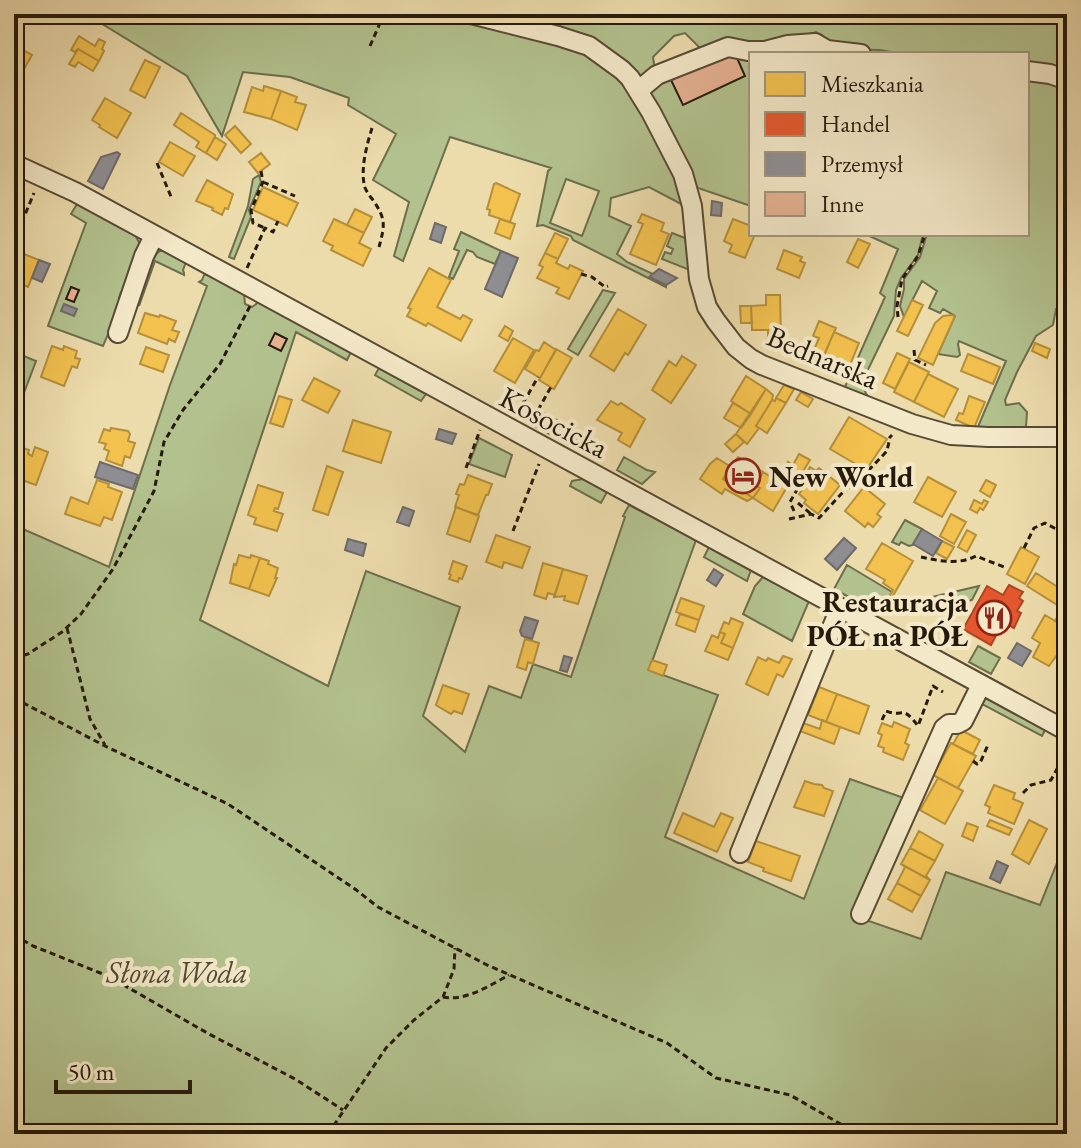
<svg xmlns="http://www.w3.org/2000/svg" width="1081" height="1148" font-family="'EB Garamond',serif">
<rect width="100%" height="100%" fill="#ecdbab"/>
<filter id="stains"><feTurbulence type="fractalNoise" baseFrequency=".0025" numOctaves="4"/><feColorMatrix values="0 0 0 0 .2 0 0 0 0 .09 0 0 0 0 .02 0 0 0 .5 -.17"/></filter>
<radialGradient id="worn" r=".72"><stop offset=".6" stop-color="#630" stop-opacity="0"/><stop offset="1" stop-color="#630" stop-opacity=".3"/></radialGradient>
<!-- green -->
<path fill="#b2c18d" stroke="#6c6e4d" stroke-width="2" fill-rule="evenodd" d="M86 14H453L468 22 588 53 615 72 634 94 669 156 683 205 649 187 611 198 609 216 631 226 617 254 627 262 653 274 650 277 666 285V287L573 240 571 236 543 225 537 226 548 171 551 168 450 137 403 261 394 256 409 202 373 180 396 134 348 105 349 98 290 77 243 72 222 136 187 76ZM566 179 599 191 582 236 550 223Z
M487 14H1067V75L1027 67V54H905L879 50 843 49 829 43 822 35 816 32 791 40 703 51 685 33 674 36 653 57 655 70 639 79 629 69Z
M725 52 751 54V206L695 187 648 95 650 87Z
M1027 76 1067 83V300L1056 309 1053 325 1036 336 1017 372 1005 400 1006 405 1019 403 1027 412 1026 427 977 429 1006 361 959 341 958 344 960 355 957 357 938 354 955 316 943 309 940 313 929 308 937 291 922 281 904 317 900 306 904 289V279L920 257 927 234H1027Z
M259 175 261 182 249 210 251 217 234 259 229 257 248 206 253 179Z
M77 204 135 235 141 246 123 291 121 292 119 298 121 300 112 325 103 346 48 326 86 223 71 214Z
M461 232 501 251 495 264 477 257 473 252 467 250 453 279 449 277 459 251 454 249Z
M672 233 685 238 690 267 687 269 662 259 665 252 671 254 673 249 667 246Z
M865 234H923L918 255 901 278 896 290 894 316 861 384 868 397V399L844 389 885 297 880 293 898 249Z
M160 251H165L186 262 183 270 184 273V275L155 261 139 306C142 291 147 259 160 251Z
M208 274 244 294 245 304 252 307 259 302 351 352 347 360 296 332 200 620 328 686 366 571 460 607 423 716 465 752 489 686 521 698 533 664 571 677 625 517 623 516 629 505 696 540 649 670 718 695 665 837 804 899 850 779 907 799 854 916 921 939 946 872 1040 905 1061 853 1067 855V1134H14V525L109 567 170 385 207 286 199 282 202 280 204 275Z
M603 290 615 293 578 355 568 349Z
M14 352 36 361 14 419Z
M379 368 426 394 421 401 375 375Z
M540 411 560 422 566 434 596 451 594 458 533 425Z
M479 438 512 455 505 477 469 464Z
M624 457 647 470 655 472 642 484 617 470Z
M583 479 607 492 601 503 570 486 572 481Z
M905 520 922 529 913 545 909 546 901 542 899 545 892 542Z
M709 547 751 570 747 581 704 557Z
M847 565 892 592 880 614 834 589Z
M763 577 809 601 792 641 743 614 755 586Z
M979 586 972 600 944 608 928 598Z
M978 646 1000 658 991 674 969 662Z
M985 697 1045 730 1042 736 980 703Z"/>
<!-- homes -->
<path fill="#f2c14e" stroke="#b58f3a" stroke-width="2" d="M79 36 95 46 99 39 105 42 102 49 104 51 99 61 78 49 75 52 71 50Z
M14 45 32 55 20 76 14 72Z
M78 49 99 61 93 71 78 62 75 67 69 64Z
M145 60 160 67 145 98 130 90Z
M264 86 281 91 271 119 244 112 252 87 263 91Z
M281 91 297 97 295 102 306 105 297 130 271 119Z
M105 98 131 113 117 138 99 127 100 125 92 120Z
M181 113 215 135V137L206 153 196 147 199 142 174 125Z
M235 126 251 144 241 153 225 135Z
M215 137 226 144 217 160 206 153Z
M170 142 195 156 183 176 159 162Z
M261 153 270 164 258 173 249 162Z
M207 180 233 194 228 209 225 208 222 215 212 210 213 208 196 201Z
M496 183 520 194 510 222 489 215 490 210 487 209 494 184Z
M263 187 298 203 287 226 253 210Z
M355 209 372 217 364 233 347 225Z
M642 214 664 223 661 231 669 234 656 265 630 254 643 224 638 222Z
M334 219 364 233 359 243 371 249 363 266 331 250 333 246 323 241Z
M500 219 515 224 510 239 495 233Z
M733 219 751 226V234H755L745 258 729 252 732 245 724 241Z
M555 233 568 239 558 259 545 253Z
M858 239 870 244 858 268 847 262Z
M14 247V250L39 260 28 287 14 281Z
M784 250 802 257 800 261 805 263 799 278 777 269Z
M545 253 558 259 556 263 568 269 570 265 583 271 569 299 556 293 559 288 537 278 543 267 539 265Z
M429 268 451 280 437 307 460 319 463 315 472 320 461 341 428 323 426 326 407 316 411 309 408 308Z
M766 295H780L781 336H768V330H752L751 306 766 305Z
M912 300 923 305 908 336 897 331Z
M14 306 23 308 16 328H14Z
M740 306H751L752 323H741Z
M618 309 646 325 628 355 625 353 614 371 590 356Z
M145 313 159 317 160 315 176 321 172 330 179 332 175 342 169 339 167 344 138 333Z
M951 315 955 316 933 365 918 358 935 323 943 316Z
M819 321 836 328 824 355 814 350 819 338 813 336Z
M505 326 513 331 508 341 499 336Z
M834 332 859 343 850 365 832 358 831 362 823 358Z
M513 338 534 350 515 383 494 371Z
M544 342 556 350 540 378 525 369 536 350 539 351Z
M1035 343 1050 349 1047 358 1032 351Z
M52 346 63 350 64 346 77 351 75 358 80 359 77 368 72 366 64 386 41 377Z
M146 347 169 355 163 372 140 364Z
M556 349 572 358 554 389 539 380Z
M897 353 910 359 895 389 883 383Z
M968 354 1000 367 993 384 961 371Z
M682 356 696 365 671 403 652 390 669 361 676 366Z
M909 362 929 372 914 402 894 392Z
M928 374 958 389 944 417 914 402Z
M746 376 766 389 751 414 731 401Z
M314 378 340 391 328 413 302 400Z
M784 385 794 389 786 403 776 398Z
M766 389 773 395 772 400 756 426 759 428 747 444 736 434Z
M801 392 813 399 808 407 796 400Z
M279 396 292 400 283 427 270 423Z
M969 396 985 402 974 428 956 420 959 413 963 414Z
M776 398 786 403 767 433 756 426 772 400 775 401Z
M611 401 618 405 621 403 645 419 630 447 618 440 622 433 597 420Z
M733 403 751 414 741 428 724 418Z
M849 417 887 439 866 470 830 449Z
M353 420 391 432 381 463 343 451Z
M111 428 128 431 130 434 128 441 135 443 130 458 125 456 122 466 106 460 109 451 104 449 106 444 99 442 104 429 110 431Z
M736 434 744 442 733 452 725 444Z
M16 446 29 450 28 454 32 456 35 447 48 452 36 485 19 479 14 488V451Z
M799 454 810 460 796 483 781 475 788 462 793 465Z
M738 457 763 472 755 485 760 488 753 498 723 479Z
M717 458 731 467 723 479 753 498 747 501 725 489 722 494 700 479 710 464Z
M327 466 343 472 328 515 313 510Z
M810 467 816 471 819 468 840 485 818 514 804 503 806 500 799 494 808 482 803 479Z
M763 472 787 487 773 511 753 498 760 488 755 485Z
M468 475 492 484 488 495H486L478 515 455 507 459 495 456 494 460 484 464 485Z
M928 477 956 492 942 517 914 502Z
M97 480 109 484 108 487 122 492 112 520 104 517 100 526 65 514 71 497 88 504Z
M986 480 996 485 990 497 980 491Z
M258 485 283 493 278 509 275 508 274 511 283 514 277 531 254 524 256 518 248 515Z
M864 487 885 504 877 514 881 517 873 527 868 523 865 527 845 511Z
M974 500 982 504 984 500 988 502 983 510 980 508 977 513 970 509Z
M456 507 479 516 470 542 447 534Z
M951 514 966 522 954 544 940 536Z
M967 530 976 535 967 552 958 547Z
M496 535 530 547 522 568 504 562 502 568 486 562Z
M942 541 954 547 947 559 936 553Z
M882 543 913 561 891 599 889 597 893 590 883 583 885 580 866 569Z
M1021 547 1039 557 1025 584 1007 574Z
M239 555 250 558 251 555 260 558 249 589 230 583 234 564 236 565Z
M260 558 269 561 268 564 278 568 275 578H277L269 596 249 589Z
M453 561 467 566 462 579 459 578 458 582 449 579 451 575 449 574Z
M543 563 563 569 555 595 548 593 546 599 534 595Z
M563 569 587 576 578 604 564 600 565 596 554 597Z
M1036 573 1067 593 1059 606 1027 586Z
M681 598 704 606 699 620 676 612Z
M1062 608 1067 611V628L1055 621Z
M680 614 699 620 695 632 676 625Z
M1045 615 1067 628V641L1049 666 1033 657 1040 643 1032 638Z
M731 618 743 623 733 648 721 643 725 634 720 632 724 622 729 624Z
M720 632 725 634 721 643 733 648 728 660 705 651 712 635 718 638Z
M525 639 539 643 533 664 528 662 526 670 517 667Z
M783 656 792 659 783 677 777 674 768 695 746 684 758 657 766 661 768 658 779 663Z
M652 660 667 665 663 676 648 670Z
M443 685 469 694 462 714 454 711 451 714 436 705Z
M819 687 837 694 826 722 808 715Z
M837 694 869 706 859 734 826 722Z
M822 720 840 727 834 744 800 731 803 723 820 729Z
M894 722 910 729 905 743 909 745 903 760 883 752 884 748 878 746 882 735 878 733 882 723 892 727Z
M961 730 980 740 973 754 953 744Z
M951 743 976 756 958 788 963 791 933 775Z
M933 775 963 791 945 824 920 810 938 778Z
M805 781 814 784 822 785 824 788 833 791 824 816 794 807Z
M994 785 1015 793 1013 799 1023 803 1014 824 988 813 990 807 985 805Z
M683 813 714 827 721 813 733 818 717 852 674 833Z
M990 820 1012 829 1009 835 987 826Z
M1029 820 1047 829 1029 864 1012 854Z
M967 823 978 827 973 841 962 836Z
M919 831 943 845 935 861 910 848Z
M756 841 800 856 791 881 763 871 764 868 748 862Z
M910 848 935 861 926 876 930 880 901 864Z
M901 864 930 880 921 896 897 883 905 867Z
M897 883 921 896 912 912 888 899Z"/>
<!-- shops -->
<path fill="#e4572e" stroke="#ab4524" stroke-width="2" d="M1009 585 1023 592 1019 598 1023 601 1017 611 1021 613 1014 628 1003 622 991 645 963 629 987 586 1003 595Z"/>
<!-- industry -->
<path fill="#8d8d92" stroke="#6e6a6a" stroke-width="2" d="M117 152 120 154 103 189 88 181 101 157Z
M712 201 722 203 721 216 711 215Z
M435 223 446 227 441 243 430 239Z
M501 251 518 258 502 297 485 289Z
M39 260 50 264 42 282 32 278Z
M659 269 677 278 666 285 649 277Z
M64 304 77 309 74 316 61 311Z
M439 429 456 434 452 444 436 439Z
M100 462 138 475 133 489 95 477Z
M403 507 414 511 409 526 397 522Z
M922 529 942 541 933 556 913 544Z
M844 538 856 548 837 570 825 559Z
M348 539 366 544 363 556 345 550Z
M714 569 723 575 716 586 707 580Z
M525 617 538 621 532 639 522 636 520 631Z
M1017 643 1031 651 1022 666 1008 658Z
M564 656 572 658 567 672 560 670Z
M997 861 1008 866 1000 883 990 878Z"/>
<!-- building -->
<path fill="#e6b192" stroke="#261a0d" stroke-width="2" d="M734 51 745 76 683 105 671 80Z
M71 287 79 290 74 302 66 299Z
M275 333 287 339 281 351 269 345Z"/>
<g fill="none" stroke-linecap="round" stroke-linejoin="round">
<!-- minor casing -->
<g stroke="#584a34" stroke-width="22">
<path id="minor" d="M471 14 558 36 589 46 622 70 630 78 651 112 683 174 692 206 699 279 707 307 716 321 736 347 751 359 762 365 912 424 951 435 988 437H1067
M1027 71 1050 74 1067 80
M639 90 657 75 728 47 748 51H765L788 45 815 43 827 50 861 54
M14 164 75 192 1067 731
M118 333 144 256 154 236
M740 853 840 608
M861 914 944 728 949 724H957L963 721 981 685"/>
</g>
<!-- path -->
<path stroke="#261a0d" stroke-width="3" stroke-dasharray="6 4" stroke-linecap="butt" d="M370 46 384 14
M372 128C367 145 361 165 364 184 365 190 369 195 373 200 386 219 385 225 379 247
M157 163 172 199
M261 171 263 182 251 210 253 223 265 228
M263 182 295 196
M14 241 34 193
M247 268 265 228 273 232 278 221
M581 274 592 277 605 287 608 286
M898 317 897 306 902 279 918 256 925 234
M914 350 915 360 926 365
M518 412 538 377
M533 419 551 387
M466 468 480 430
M798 503 811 514
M794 511 790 502 802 481
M789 519 811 514 819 518 843 492 867 472 887 451 890 437 892 435
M513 531 539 464
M1024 548 1034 528 1045 523 1067 535
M921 557C939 561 959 565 976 556L1004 567
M67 628 90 719 105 745
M14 658 28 654 62 632 81 614 113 569 154 491 164 442 183 410 220 364 250 306
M14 698 105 746 228 804 355 889 378 907 487 965 667 1043 716 1078 790 1095 858 1134
M882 720 886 711C904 718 902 704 918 726L933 686 943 692
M973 761 977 764 980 763 988 745
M1067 785 1065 788 1067 792
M1023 793 1031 785 1051 780 1065 754 1067 756
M14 935 33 946 108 976 209 1034 295 1079 343 1110
M443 997C464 1002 491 985 509 975
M28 1134 64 1132 78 1134
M328 1134 386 1048 414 1020 443 997 454 969 455 948"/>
<!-- minor -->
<use href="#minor" stroke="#f3e8c8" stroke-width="18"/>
</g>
<!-- icons -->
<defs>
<g id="hotel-ring" transform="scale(1.8)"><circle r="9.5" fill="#f3e8c8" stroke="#8f2418" stroke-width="1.5"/><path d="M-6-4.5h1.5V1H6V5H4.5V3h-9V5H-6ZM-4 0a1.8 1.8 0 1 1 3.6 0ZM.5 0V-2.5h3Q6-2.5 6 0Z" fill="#8f2418"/></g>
<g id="restaurant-ring" transform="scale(1.8)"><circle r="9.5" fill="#f3e8c8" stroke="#8f2418" stroke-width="1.5"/><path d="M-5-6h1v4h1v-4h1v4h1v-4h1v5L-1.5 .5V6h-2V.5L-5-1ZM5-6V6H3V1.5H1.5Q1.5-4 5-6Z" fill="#8f2418"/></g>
</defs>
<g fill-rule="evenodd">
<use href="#hotel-ring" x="743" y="476"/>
<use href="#restaurant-ring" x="994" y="618"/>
</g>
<g text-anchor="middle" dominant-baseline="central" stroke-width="8" stroke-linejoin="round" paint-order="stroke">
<!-- street labels -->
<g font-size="30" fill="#261a0d" stroke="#f3e8c8">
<text transform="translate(823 357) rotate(23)">Bednarska</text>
<text transform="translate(554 422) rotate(28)">Kosocicka</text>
</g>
<!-- poi labels -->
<g font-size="30" font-weight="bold" fill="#261a0d" stroke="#f3e8c8" text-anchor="start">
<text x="769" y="476">New World</text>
<text x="968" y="601" text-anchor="end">Restauracja<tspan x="968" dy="34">PÓŁ na PÓŁ</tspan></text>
</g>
<!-- park labels -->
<g font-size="30" font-style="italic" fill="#504c33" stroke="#f3e8c8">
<text x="177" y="972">Słona Woda</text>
</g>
</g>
<!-- margin -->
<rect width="1081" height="1148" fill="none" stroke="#ecdbab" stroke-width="48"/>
<rect x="16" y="16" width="1049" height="1116" fill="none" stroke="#261a0d" stroke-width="4"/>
<rect x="24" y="24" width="1033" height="1100" fill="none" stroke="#261a0d" stroke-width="2"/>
<!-- legend -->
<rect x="749" y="52" width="280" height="184" fill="#f3e8c8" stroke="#a1967d" stroke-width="2"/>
<rect x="765" y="72" width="40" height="24" fill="#f2c14e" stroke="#a1967d" stroke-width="2"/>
<text x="821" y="92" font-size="24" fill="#261a0d">Mieszkania</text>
<rect x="765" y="112" width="40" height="24" fill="#e4572e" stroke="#a1967d" stroke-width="2"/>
<text x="821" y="132" font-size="24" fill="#261a0d">Handel</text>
<rect x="765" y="152" width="40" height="24" fill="#8d8d92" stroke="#a1967d" stroke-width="2"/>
<text x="821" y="172" font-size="24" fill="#261a0d">Przemysł</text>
<rect x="765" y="192" width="40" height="24" fill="#e6b192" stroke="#a1967d" stroke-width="2"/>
<text x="821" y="212" font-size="24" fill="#261a0d">Inne</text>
<!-- scale -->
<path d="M56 1080v12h134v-12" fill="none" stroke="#261a0d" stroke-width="4"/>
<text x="68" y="1080" font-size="24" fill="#261a0d" stroke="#f3e8c8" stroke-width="6" paint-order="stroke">50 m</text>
<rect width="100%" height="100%" filter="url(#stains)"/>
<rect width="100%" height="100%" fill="url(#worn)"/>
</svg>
